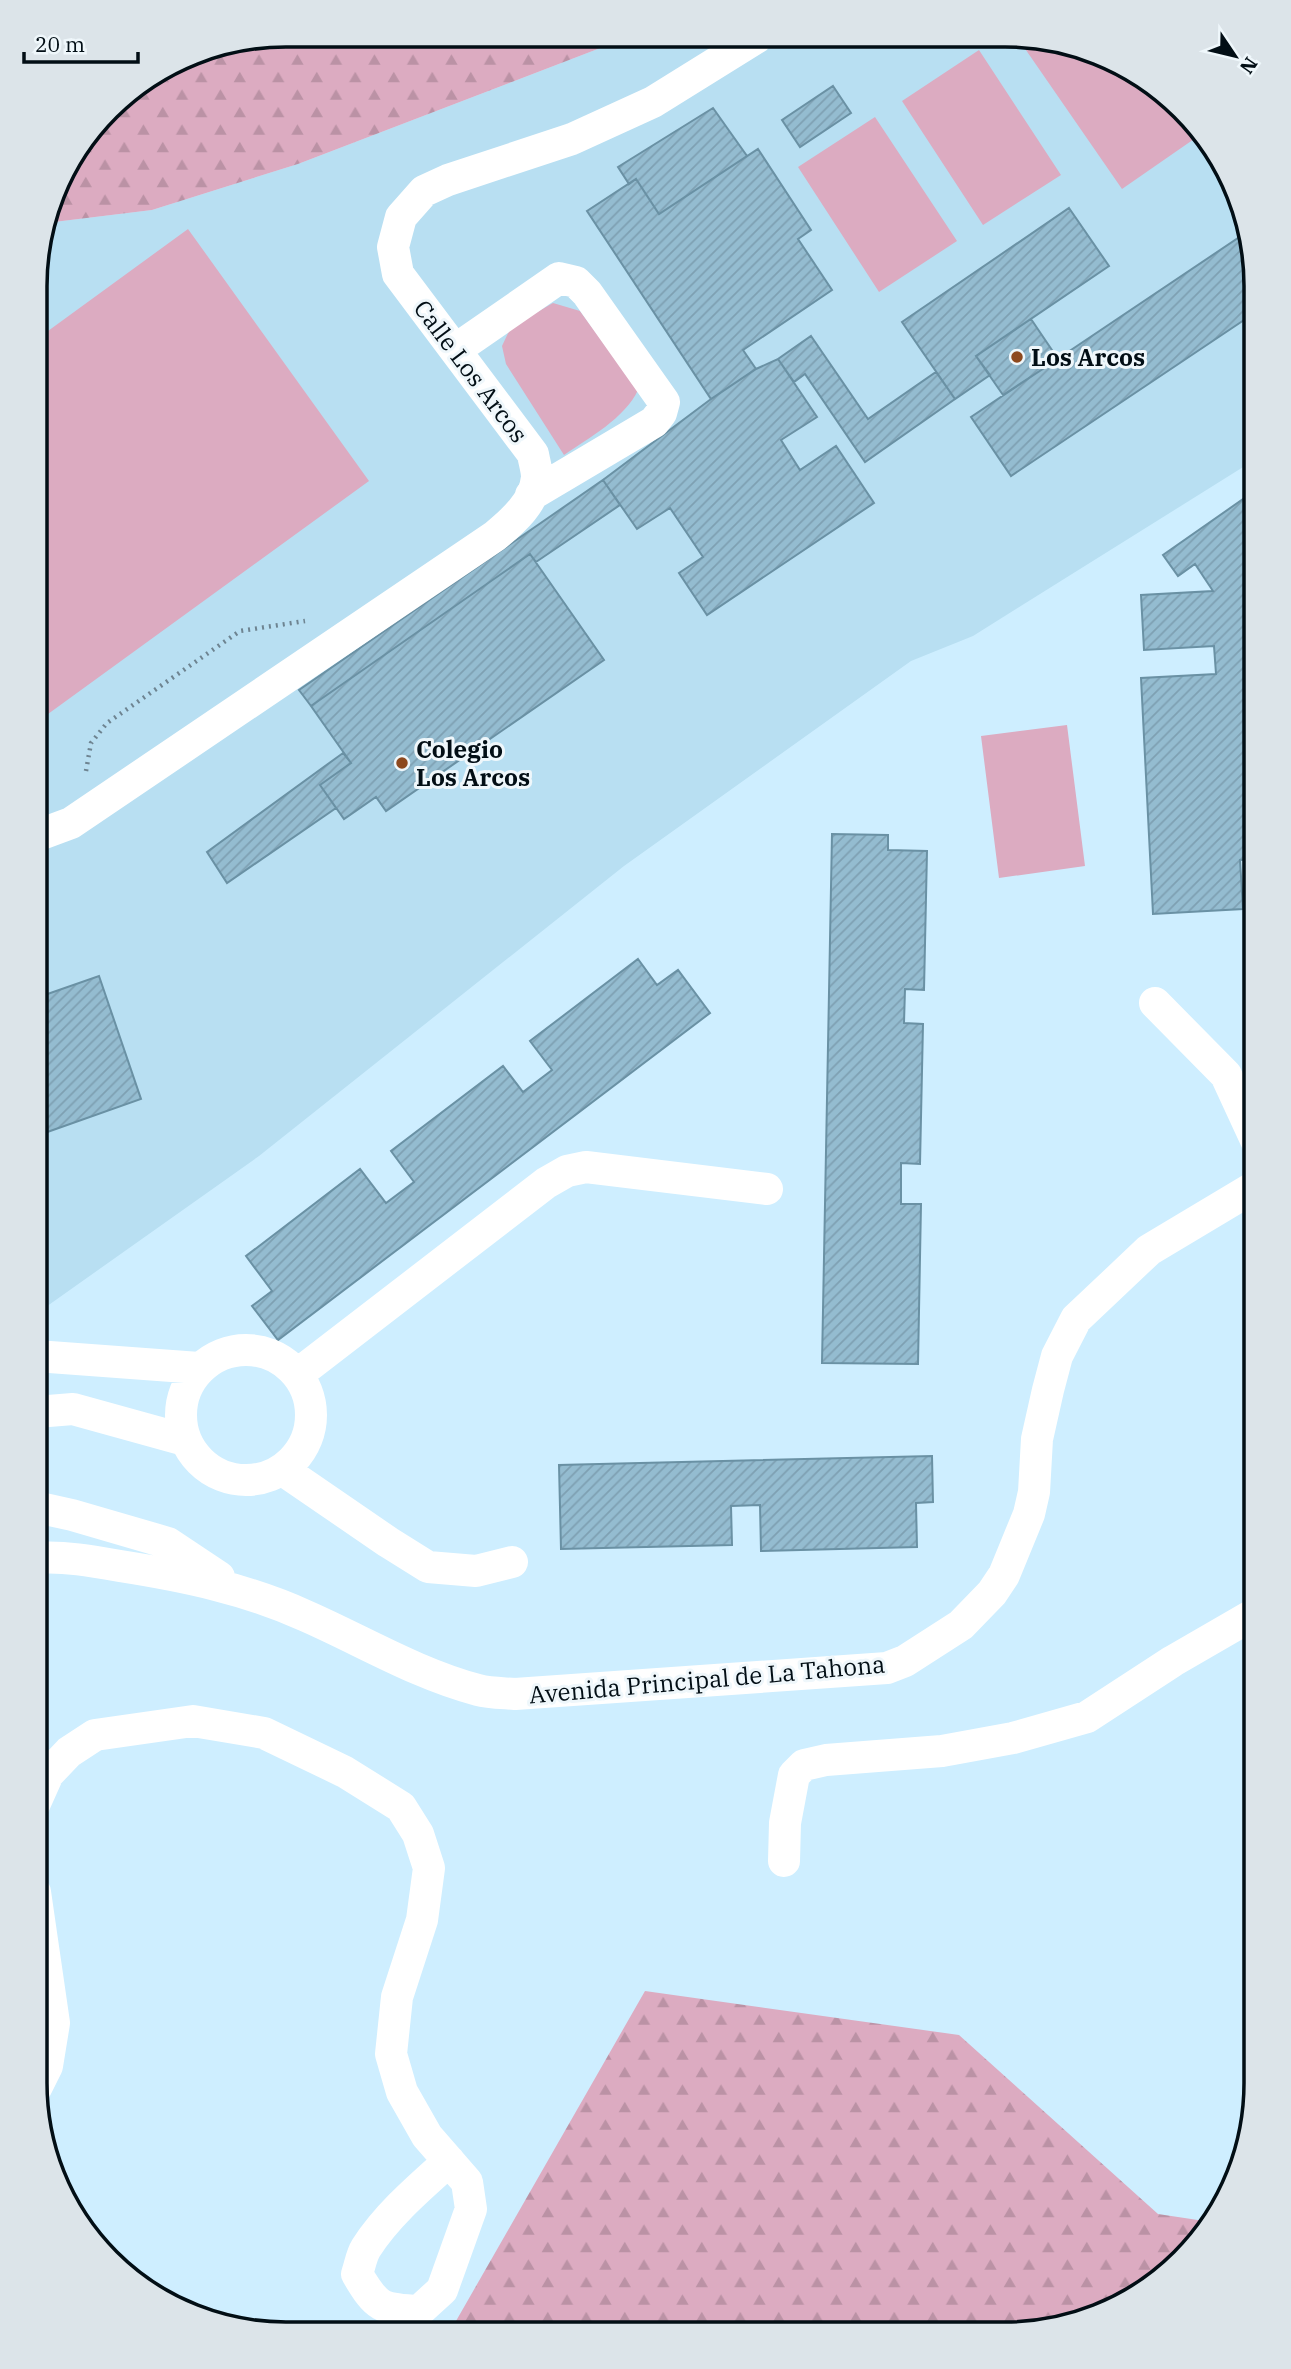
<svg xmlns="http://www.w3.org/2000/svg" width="1291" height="2369" font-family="'IBM Plex Serif',serif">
<defs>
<pattern id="forest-firs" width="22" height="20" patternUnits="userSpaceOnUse" patternTransform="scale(1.75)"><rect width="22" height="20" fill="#dcabc1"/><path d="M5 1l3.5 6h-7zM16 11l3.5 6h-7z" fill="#bb92a5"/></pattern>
<pattern id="building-hatch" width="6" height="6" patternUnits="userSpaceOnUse" patternTransform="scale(1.75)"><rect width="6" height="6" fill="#94bcd0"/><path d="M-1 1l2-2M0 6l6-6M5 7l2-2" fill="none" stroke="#7ea0b2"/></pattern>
</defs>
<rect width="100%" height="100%" fill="#ceeeff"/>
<!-- built -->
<path fill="#b8dff2" d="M629 37 1053 40 1170 97 1243 205 1256 287V459L973 636 911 661 624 866 259 1156 36 1314 37 254 46 223 152 210 298 164Z"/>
<!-- forest -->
<path fill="url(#forest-firs)" d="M287 35 629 37 298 164 152 210 46 223 61 175 120 98 191 54Z
M645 1991 959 2035 1158 2214 1211 2222 1204 2235 1157 2282 1086 2321 1004 2334 487 2332 456 2321Z"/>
<!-- green -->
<path fill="#dcabc1" d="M1019 40H1053L1170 97 1197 137 1122 189Z
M979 50 1061 175 983 225 902 101Z
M875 117 957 241 879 292 798 167Z
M188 229 369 481 37 722V339Z
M553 303 580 311 638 390C625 418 589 438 564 455L506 364 502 346 511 327Z
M1067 725 1085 866 999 878 981 736Z"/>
<!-- building -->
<path fill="url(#building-hatch)" stroke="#6a91a4" stroke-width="2" d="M833 86 851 113 800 147 782 120Z
M713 108 747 156 659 214 636 179 629 184 618 167Z
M758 149 811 230 798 239 832 290 743 350 756 369 711 399 587 211 636 179 659 214Z
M1069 208 1109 266 976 356 990 375 955 399 902 322Z
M1247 232 1256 287V312L1011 476 971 417Z
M1031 319 1058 359 1003 395 976 356Z
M811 336 868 419 936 372 955 399 865 462 805 374 794 382 778 359Z
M778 359 817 417 781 440 800 470 836 446 874 503 707 615 679 573 703 557 670 508 637 529 603 480 711 399 756 369Z
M603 480 620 505 536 562 530 554 311 706 299 690Z
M1256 490V548L1251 551 1256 552V575H1248L1249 594 1256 593V859L1240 860 1243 909 1153 914 1141 678 1216 674 1214 646 1144 650 1141 595 1213 591 1195 564 1178 576 1163 555Z
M530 554 604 660 386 811 376 797 344 819 320 785 351 763 311 706Z
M343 753 351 763 320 785 336 808 227 883 207 852Z
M832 834 888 835V850L927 851 924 990 905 989 904 1023 923 1024 920 1164 901 1163V1204H921L918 1364 822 1363Z
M638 959 657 985 678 970 710 1013 278 1340 252 1306 272 1291 246 1256 360 1169 386 1203 414 1182 391 1151 503 1066 523 1092 552 1070 530 1041Z
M99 976 141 1099 36 1136V998Z
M932 1456 933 1502 916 1503 917 1547 761 1551 760 1505 731 1506 732 1545 561 1549 559 1465Z"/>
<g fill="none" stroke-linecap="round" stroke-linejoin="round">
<!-- path -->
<path stroke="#6e8491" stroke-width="4.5" stroke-dasharray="2 5" stroke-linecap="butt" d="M86 771 91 743 107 723 240 631 305 621"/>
<!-- minor -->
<path stroke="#fff" stroke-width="32" d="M455 350 559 278 576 282 587 293 664 402 661 413 654 422 531 495
M36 836 71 823 495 536C513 521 535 502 537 477 537 470 534 461 533 454L398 274 393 247 401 217 424 191 448 180 572 139 653 102 756 38
M1155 1003 1226 1075 1256 1140
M181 1415a65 65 0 1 1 130 0a65 65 0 1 1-130 0Z
M36 1356 199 1368
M298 1374 546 1183 567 1171 586 1167 767 1189
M36 1412 73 1409 185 1440
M283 1470 388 1542 428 1567 476 1571 512 1562
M36 1507 72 1515 168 1543 219 1577
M36 1558C64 1556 92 1561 120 1566 184 1576 247 1589 306 1616 363 1641 417 1674 478 1690 489 1693 502 1693 515 1694L887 1668 905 1661 961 1625 992 1593 1004 1575 1029 1514 1034 1492 1037 1439 1048 1390 1057 1356 1076 1319 1149 1250 1256 1186
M35 1803 48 1774 69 1752 95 1735 193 1721 264 1733 345 1772 401 1807 418 1834 429 1868 422 1920 397 1997 391 2054 402 2092 427 2136 467 2182 471 2209 442 2290 419 2311C381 2309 377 2308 357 2274 360 2266 361 2256 366 2248 387 2215 420 2187 449 2161
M784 1861 785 1823 794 1775 804 1765 826 1760 942 1751 1013 1738 1087 1717 1173 1661 1256 1613
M35 1892 54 2023 47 2066 36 2088"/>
</g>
<!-- markers -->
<g fill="#8d491e" stroke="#eff7fb" stroke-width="2.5">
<circle cx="1017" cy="357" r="7"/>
<circle cx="402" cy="763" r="7"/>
</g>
<g text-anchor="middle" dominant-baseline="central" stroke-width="6" stroke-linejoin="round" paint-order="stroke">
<!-- poi labels -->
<g font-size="24" font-weight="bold" fill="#020e15" stroke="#eff7fb" text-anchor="start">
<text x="1031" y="357">Los Arcos</text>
<text x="416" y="749">Colegio<tspan x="416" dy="28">Los Arcos</tspan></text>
</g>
<!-- street labels -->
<g font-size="24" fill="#020e15" stroke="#eff7fb">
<text transform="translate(471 371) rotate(53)">Calle Los Arcos</text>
<text transform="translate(707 1679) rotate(-5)">Avenida Principal de La Tahona</text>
</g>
</g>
<!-- crop -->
<path d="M0 0H1291V2369H0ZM286 47H1005A239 239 0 0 1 1244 286V2083A239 239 0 0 1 1005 2322H286A239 239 0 0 1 47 2083V286A239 239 0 0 1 286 47Z" fill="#dce4e9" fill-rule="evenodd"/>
<path fill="none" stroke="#020e15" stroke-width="3.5" d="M286 47H1005A239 239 0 0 1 1244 286V2083A239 239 0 0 1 1005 2322H286A239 239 0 0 1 47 2083V286A239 239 0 0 1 286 47Z"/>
<!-- north arrow -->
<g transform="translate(1235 56) rotate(125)" stroke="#eff7fb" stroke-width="5" paint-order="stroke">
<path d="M0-5L12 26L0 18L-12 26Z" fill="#020e15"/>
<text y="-10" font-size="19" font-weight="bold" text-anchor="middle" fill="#020e15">N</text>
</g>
<!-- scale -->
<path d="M24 52v10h114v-10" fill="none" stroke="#020e15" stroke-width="3.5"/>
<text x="35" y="52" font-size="21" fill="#020e15" stroke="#eff7fb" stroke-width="5" paint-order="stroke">20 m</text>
</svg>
